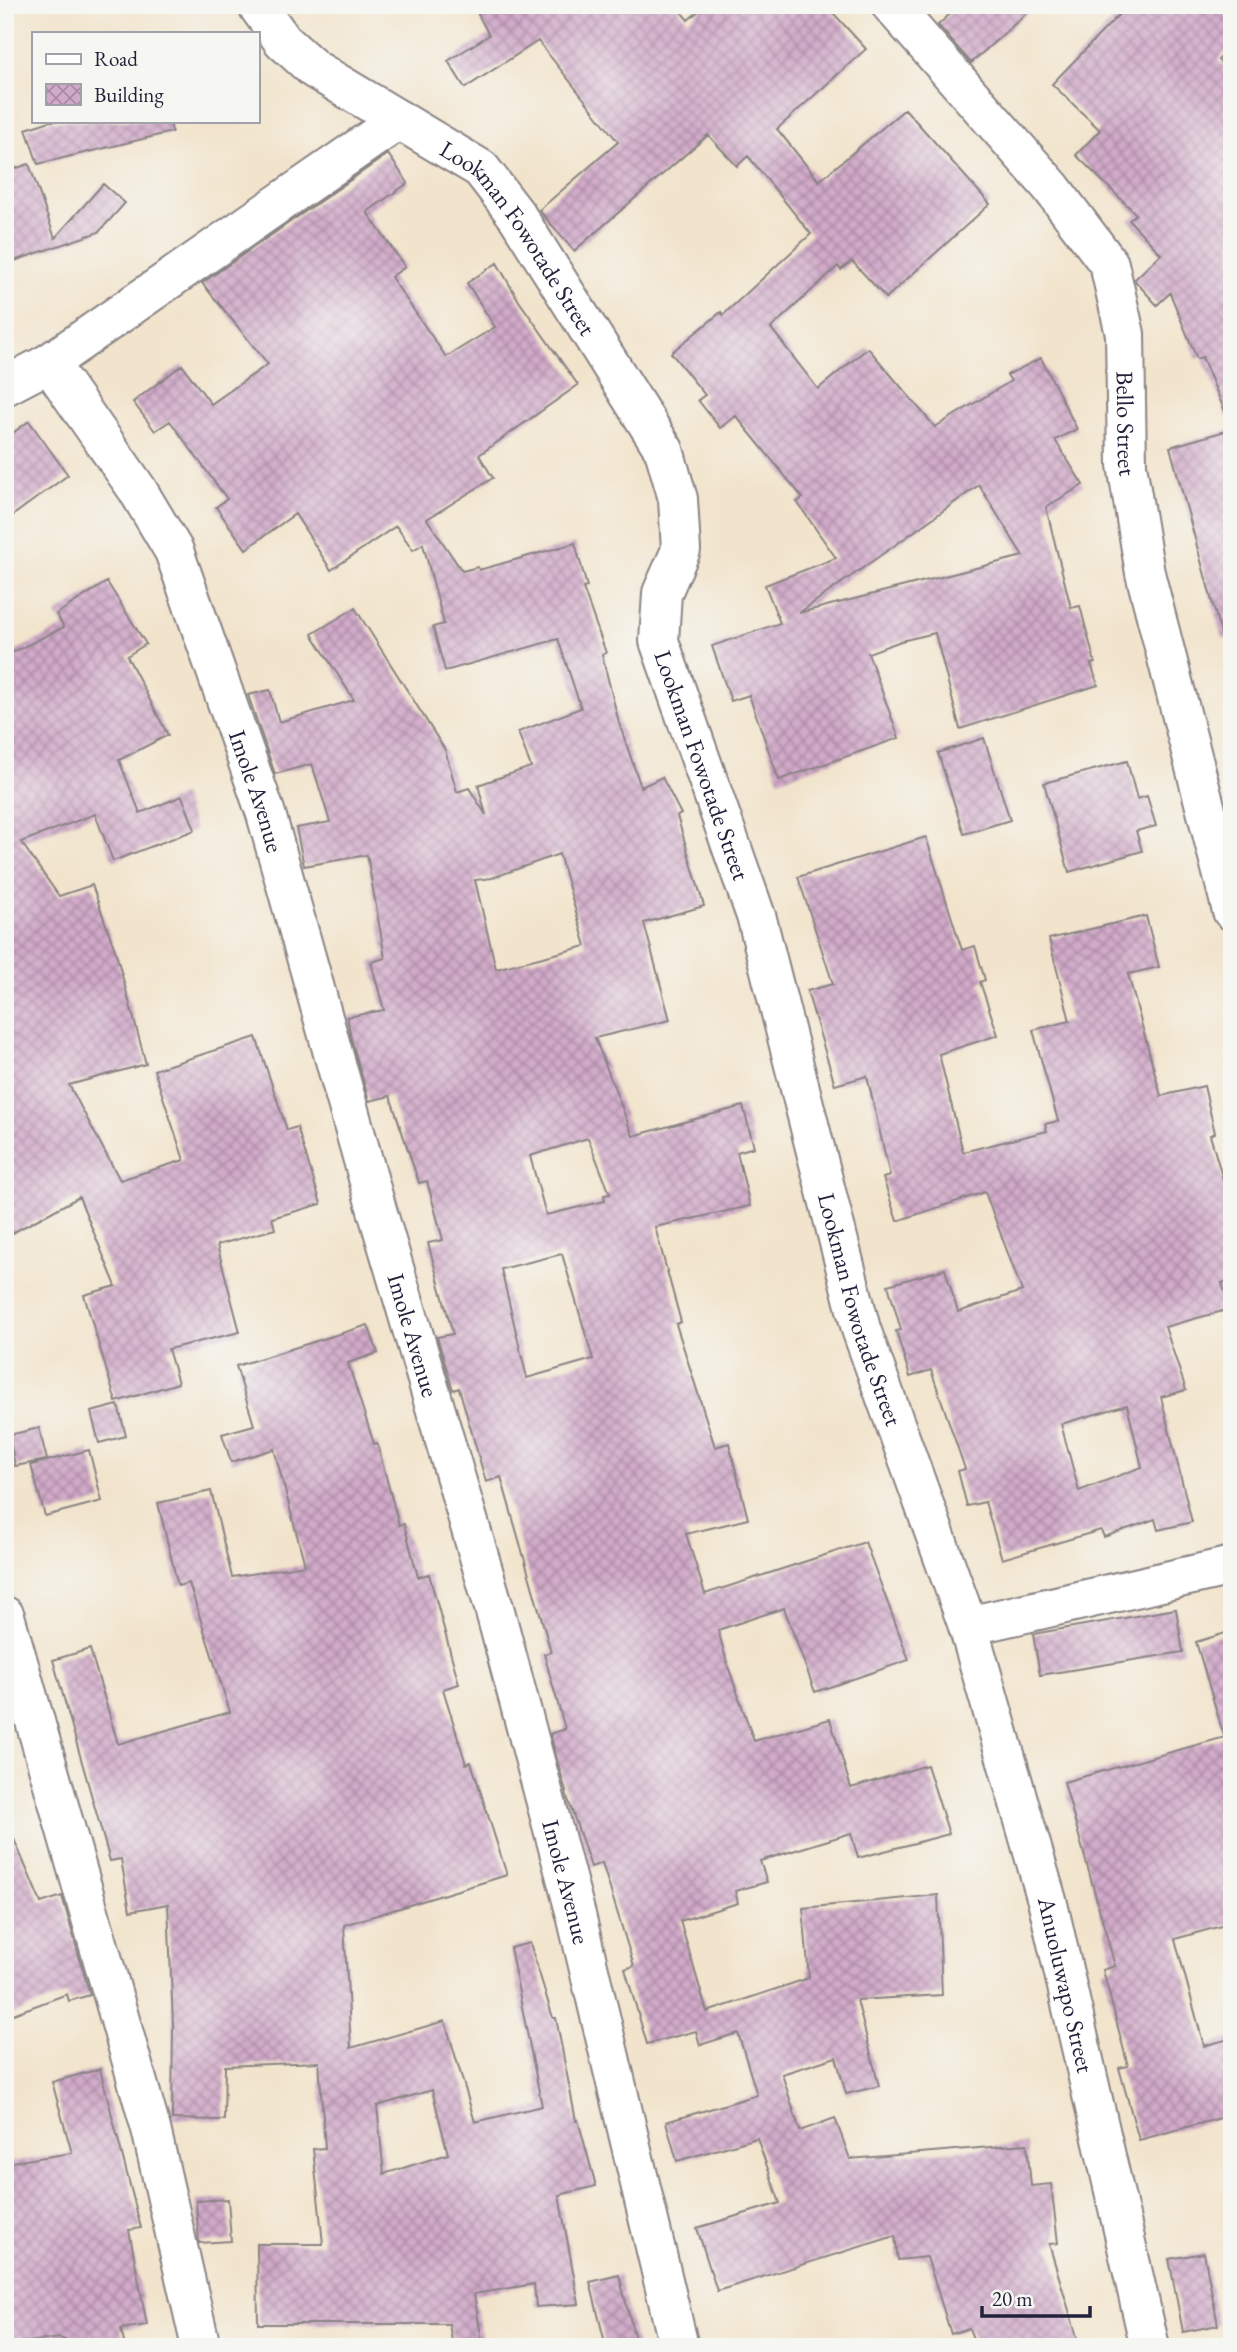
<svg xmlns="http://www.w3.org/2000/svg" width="1237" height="2352" font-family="'EB Garamond',serif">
<defs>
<pattern id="building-cross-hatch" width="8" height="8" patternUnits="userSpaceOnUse" patternTransform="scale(1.75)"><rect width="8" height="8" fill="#d1aac9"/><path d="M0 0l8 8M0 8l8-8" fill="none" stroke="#a98aa4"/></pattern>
</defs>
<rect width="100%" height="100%" fill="#f6f6f2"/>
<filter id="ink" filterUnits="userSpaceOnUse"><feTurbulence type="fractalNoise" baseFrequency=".0143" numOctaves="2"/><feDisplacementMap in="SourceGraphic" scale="14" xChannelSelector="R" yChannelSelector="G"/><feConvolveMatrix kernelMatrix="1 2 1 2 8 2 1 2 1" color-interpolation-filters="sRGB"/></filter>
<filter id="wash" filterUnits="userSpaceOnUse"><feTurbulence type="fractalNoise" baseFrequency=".00686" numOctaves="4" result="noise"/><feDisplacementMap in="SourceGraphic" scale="28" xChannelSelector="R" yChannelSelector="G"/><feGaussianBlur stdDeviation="1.57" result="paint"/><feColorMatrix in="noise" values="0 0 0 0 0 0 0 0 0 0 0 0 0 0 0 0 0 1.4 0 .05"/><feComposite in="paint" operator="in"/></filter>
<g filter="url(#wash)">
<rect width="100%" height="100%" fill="#f2e4cc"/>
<g id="blocks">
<!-- building -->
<path fill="url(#building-cross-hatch)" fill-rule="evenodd" d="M473 5H675L688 20 706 5H826L866 49 777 129 819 181 905 109 990 204 886 298 852 261 841 270 838 266 771 328 818 389 868 348 935 427 1011 381 1007 375 1041 358 1077 429 1055 440 1083 485 1046 507 1071 608 1080 606 1095 663 1091 664 1098 685 960 729 935 633 901 641 868 653 899 738 779 780 749 695 731 701 712 646 780 623 765 585 836 558 797 502 803 498 736 416 720 428 698 400 705 395 671 353 721 312 723 315 811 234 748 156 737 166 708 135 574 251 539 210 618 142 538 41 465 88 448 61 489 35ZM979 485 1023 556 799 613 891 548Z
M960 5H1036L971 63 938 25Z
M1128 5H1232V47L1218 60 1232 74V428L1202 357 1197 359 1170 293 1157 305 1136 282 1135 279 1161 254 1129 220 1136 214 1076 155 1100 130 1052 84Z
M50 121H170L172 132 38 164 26 129Z
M388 154 408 183 367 212 405 267 391 277 446 357 495 327 467 283 497 263 519 301 578 385 479 455 493 478 427 519 462 571 478 567 479 570 575 543 587 587 583 588 606 653 602 655 619 723 641 787 662 777 681 814 677 816 704 906 644 923 670 1020 595 1038 633 1136 743 1106 754 1147 737 1152 750 1206 655 1227 681 1322 676 1324 715 1447 729 1443 748 1519 686 1534 705 1594 865 1542 909 1660 815 1692 784 1608 718 1630 728 1666 754 1741 830 1719 851 1788 927 1765 949 1834 858 1858 851 1833 760 1861 767 1882 735 1891 738 1903 680 1921 707 2012 809 1978 803 1908 938 1895 942 1995 857 2000 879 2086 846 2094 836 2057 782 2074 800 2131 835 2118 850 2159 1027 2144 1031 2186 1051 2184 1058 2243 1049 2244 1080 2347H976L969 2328 951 2334 927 2257 898 2260 895 2236 717 2291 697 2228 780 2203 757 2138 677 2161 666 2122 757 2095 738 2033 700 2045 696 2031 647 2044 625 1969 634 1966 602 1863 591 1867 568 1799 550 1734 565 1729 544 1654 551 1652 501 1477 486 1482 459 1388 453 1390 437 1337 453 1334 428 1243 443 1240 427 1181 419 1183 390 1096 369 1101 351 1038 347 1017 384 1010 371 962 385 958 367 855 304 866 296 828 330 822 312 764 275 774 248 695 270 690 279 722 354 700 312 634 355 608 445 750 457 792 469 788 486 815 478 785 531 767 518 732 581 708 558 639 445 671 433 627 444 624 423 544 413 550 396 526 331 570 295 514 246 549 216 507 227 499 170 421 155 431 133 402 182 365 211 404 268 364 202 283ZM559 854 586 946 496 969 475 880 492 878ZM588 1138 610 1194 604 1195 605 1201 546 1215 530 1156ZM562 1254 593 1359 527 1378 501 1269Z
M29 164 55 238 103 184 125 203 99 232 5 264V172Z
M29 421 68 475 5 521V439Z
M1232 429V637L1222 638 1170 447Z
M107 582 146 644 127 656 168 735 119 760 140 813 182 796 195 830 113 861 95 814 21 842 59 896 92 885 116 953 146 1064 69 1085 120 1180 184 1160 154 1070 256 1037 287 1130 297 1127 321 1204 272 1218 275 1229 217 1245 240 1332 168 1349 178 1383 116 1402 84 1295 116 1286 79 1197 5 1237V656L64 627 56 614Z
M984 738 1010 820 964 834 938 753Z
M1127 761 1137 799 1147 796 1156 826 1136 831 1142 851 1069 872 1044 783Z
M926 837 962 950 975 946 985 980 980 982 998 1035 939 1054 963 1152 1047 1131 1045 1124 1058 1121 1033 1030 1070 1021 1049 939 1146 916 1159 967 1128 974 1161 1096 1204 1086 1215 1133 1210 1135 1232 1211V1280L1222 1283 1230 1309 1165 1327 1186 1390 1161 1397 1192 1522 1158 1530 1155 1519 1104 1537 1101 1530 1002 1559 985 1502 967 1506 958 1471 965 1469 931 1370 910 1377 896 1331 901 1330 888 1285 945 1269 958 1312 1022 1291 985 1192 897 1221 883 1178 890 1176 867 1076 835 1085 807 991 833 984 798 877ZM1127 1405 1142 1467 1079 1491 1061 1424Z
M368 1325 378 1353 348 1363 374 1444 377 1443 399 1525 404 1524 418 1577 429 1574 459 1684 443 1689 466 1764 471 1762 507 1875 344 1925 351 2048 445 2021 475 2122 542 2106 510 1948 530 1943 553 2018H556L576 2121 578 2120 596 2186 559 2195 579 2304 536 2307 534 2284 474 2294 483 2347H453L449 2324H258L257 2244H323L313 2149 325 2148 319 2062 225 2066 224 2120 172 2119 173 2025 168 1904 130 1911 121 1859 110 1861 53 1660 90 1649 118 1744 230 1712 189 1583 178 1586 158 1503 211 1491 232 1577 305 1565 274 1449 231 1462 222 1434 254 1425 236 1366ZM432 2090 448 2154 384 2174 377 2106Z
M118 1405 126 1436 99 1443 91 1412Z
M39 1428 47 1460 15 1466 9 1435Z
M89 1450 102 1501 45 1516 31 1465Z
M1176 1609 1183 1652 1040 1675 1033 1634Z
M1232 1631V1735L1224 1736 1196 1642Z
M1232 1735V1923L1175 1939 1204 2046 1232 2038V2115L1139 2140 1119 2068 1128 2066 1103 1970 1115 1966 1064 1782Z
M5 1818 41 1903 62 1896 90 1995 69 2001 67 1994 5 2017Z
M100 2069 141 2228 129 2230 147 2325 121 2329 125 2347H66L65 2340 60 2338 5 2345V2209L11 2208 5 2163 72 2153 52 2082Z
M228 2199 231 2241 199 2243 196 2201Z
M1204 2253 1218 2325 1183 2332 1169 2259Z
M619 2275 637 2347H606L590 2282Z"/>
</g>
</g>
<g filter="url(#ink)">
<use href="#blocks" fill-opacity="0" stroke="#8a8384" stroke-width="2"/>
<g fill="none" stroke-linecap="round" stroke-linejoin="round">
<!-- minor casing -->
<g stroke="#8a8384" stroke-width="42">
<g id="minor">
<path id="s1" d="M257 5 283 41 314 69 481 169 517 216 664 450 678 499 681 550 662 593 659 641 757 919 861 1329 968 1626 1048 1904 1150 2347"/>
<path id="s2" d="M891 5 1051 187 1109 264 1125 334 1127 465 1145 573 1232 911"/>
<path id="s3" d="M49 363 137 489 174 551 266 814 377 1210 495 1611 576 1915 679 2347"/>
<path d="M5 386 49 363 399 120"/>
<path d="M5 1616 151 2129 201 2347"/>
<path d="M968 1626 1232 1566"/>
</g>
</g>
<!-- minor -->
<use href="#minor" stroke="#fff" stroke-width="38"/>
</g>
</g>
<g text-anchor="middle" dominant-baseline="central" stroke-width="6" stroke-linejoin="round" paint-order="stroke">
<!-- street labels -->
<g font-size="24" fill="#22223b" stroke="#f6f6f2">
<text stroke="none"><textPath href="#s1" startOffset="357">Lookman Fowotade Street</textPath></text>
<text stroke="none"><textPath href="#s2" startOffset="500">Bello Street</textPath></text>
<text stroke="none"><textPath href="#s1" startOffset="945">Lookman Fowotade Street</textPath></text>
<text stroke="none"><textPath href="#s3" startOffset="480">Imole Avenue</textPath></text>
<text stroke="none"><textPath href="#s1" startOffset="1512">Lookman Fowotade Street</textPath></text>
<text stroke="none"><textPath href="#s3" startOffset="1046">Imole Avenue</textPath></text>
<text stroke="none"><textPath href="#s3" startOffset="1614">Imole Avenue</textPath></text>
<text stroke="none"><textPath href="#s1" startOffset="2219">Anuoluwapo Street</textPath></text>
</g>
</g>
<!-- margin -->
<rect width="1237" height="2352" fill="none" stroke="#f6f6f2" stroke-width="28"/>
<!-- legend -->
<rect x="32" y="32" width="228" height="91" fill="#f6f6f2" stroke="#a1a1a9" stroke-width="2"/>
<rect x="46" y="54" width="35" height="10" fill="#ffffff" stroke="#a1a1a9" stroke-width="2"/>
<text x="94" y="66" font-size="21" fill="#22223b">Road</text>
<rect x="46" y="84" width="35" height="21" fill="url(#building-cross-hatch)" stroke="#a1a1a9" stroke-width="2"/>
<text x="94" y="102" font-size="21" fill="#22223b">Building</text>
<!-- scale -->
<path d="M982 2306v10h108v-10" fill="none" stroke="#22223b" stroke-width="3.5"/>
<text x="992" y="2306" font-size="21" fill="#22223b" stroke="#f6f6f2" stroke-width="5" paint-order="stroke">20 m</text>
</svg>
